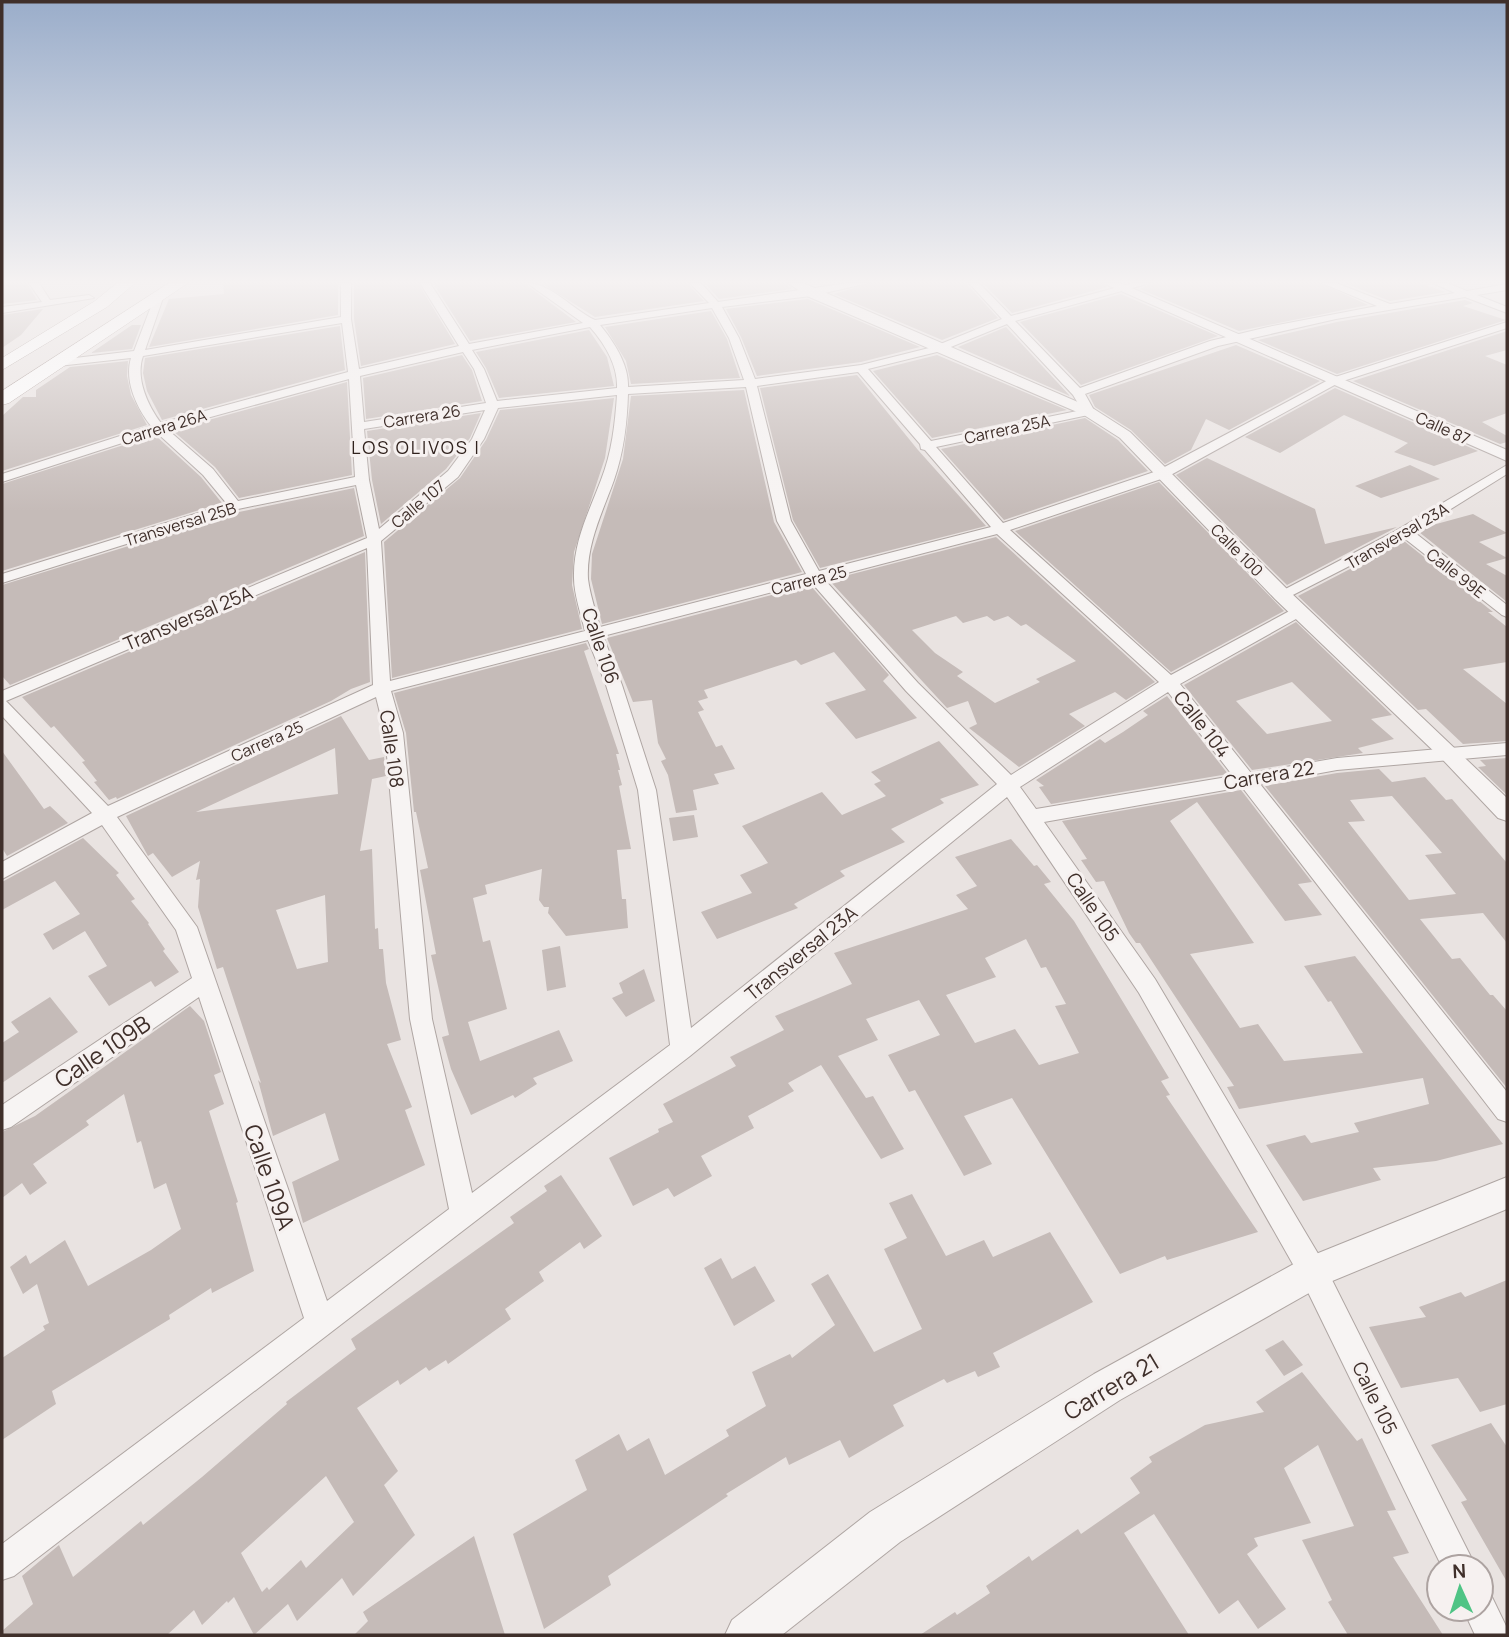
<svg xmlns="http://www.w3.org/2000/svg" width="1509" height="1637" font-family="Manrope,sans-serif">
<rect width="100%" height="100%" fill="#e9e3e1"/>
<!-- building -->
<path fill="#c5bbb8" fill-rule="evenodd" d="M2 283H27L37 300 2 304Z
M223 283H338V315L149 347 169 299 224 294Z
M354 283H418L455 344 361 366 354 319Z
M433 283H524L576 322 470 341Z
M541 283H687L704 301 595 317Z
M705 283H785L792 289 719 299Z
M871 283H966L998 318 942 340 834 294Z
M983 283H1101L1107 287 1012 313Z
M1152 283H1320L1368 305 1239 331 1140 289Z
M1344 283H1420L1445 292 1390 301Z
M1121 294 1218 336 1081 385 1020 322Z
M808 299 920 347 861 362 757 376 741 337 726 309Z
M1465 300 1473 303 1463 306 1506 320 1337 374 1258 340 1337 322Z
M43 309 21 335 2 348V315Z
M711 311 727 339 740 378 631 384 626 361 605 327Z
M132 325H141L132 349 91 353Z
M340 326 345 370 162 420 147 391 143 373 145 358Z
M1006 327 1070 396 958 347Z
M589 330 607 357 614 386 499 398 486 368 476 352Z
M1507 331V350L1485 356 1507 365V413L1482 422 1507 436V442L1500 444 1353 381Z
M1236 345 1320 381 1229 430 1206 419 1191 450 1165 464 1131 430 1095 407 1089 395Z
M462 355 472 370 482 401 366 419 363 378Z
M937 355 1067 410 932 438 873 371Z
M128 361 127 376 131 395 147 425 2 471V416L23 397H36V390L70 367Z
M857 375 918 450 986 526 820 568 793 520 760 388Z
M347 382 352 475 239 498 215 467 172 430Z
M1335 388 1478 451 1434 466 1394 452 1408 443 1344 415 1280 453 1245 437Z
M744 390 774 522 802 572 602 624 591 579 592 554 623 459 631 396Z
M614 398 605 458 574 552 572 585 582 629 392 678 384 542 460 478 486 440 500 410Z
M481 413 470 438 446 469 381 524 372 480 367 431Z
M1085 418 1118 440 1148 471 1004 520 941 449Z
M155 435 201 477 222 503 2 571V484Z
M1207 458 1315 509 1325 544 1397 527 1287 585 1176 475Z
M1410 465 1440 479 1381 498 1355 486Z
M1159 482 1284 611 1171 672 1015 531Z
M354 488 364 536 10 685 2 676V585L239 512Z
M1473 514 1507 533 1479 542 1507 558 1486 564 1507 576V602L1419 532 1429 526Z
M996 537 1155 682 1126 700 1115 692 1069 714 1085 726 1019 767 969 728 977 724 968 701 947 708 829 580ZM956 616 963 623 987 616 994 621 1008 616 1021 626 1026 624 1076 661 1036 679 1040 682 995 703 957 676 963 672 935 653 912 630Z
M1404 541 1493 612H1488L1507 627V662L1463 669 1507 704V741L1463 744 1426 709 1418 710 1298 596Z
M365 552 370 682 351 689 331 701 117 799 116 797 109 800 94 782 97 781 82 762 85 761 54 726 51 728 22 697Z
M810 585 889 675 883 681 917 718 856 739 825 703 866 690 834 652 801 665 796 660 704 690 708 698 698 701 704 710 698 712 716 747 722 745 735 769 714 774 719 784 693 790 697 810 676 813 668 775 661 761 666 759 658 743 652 700 633 702 607 638Z
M1296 622 1392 715 1371 719 1394 739 1358 748 1363 753 1252 770 1184 685ZM1292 682 1332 721 1267 734 1236 701Z
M586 643 589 649 584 651 619 754H616L620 770H618L622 785 619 786 631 849 617 850 622 899H626L628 928 566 936 548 913 549 907H544L539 900 542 869 485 885 487 894 473 898 483 942 490 940 507 1009 468 1022 480 1061 559 1030 573 1061 533 1078 537 1084 515 1098 513 1095 471 1115 451 1069 442 1037 449 1035 431 955 436 954 420 870 428 868 416 812H414L406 733 394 693Z
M1167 696 1228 774 1051 804 1039 787 1044 786 1036 780 1100 739 1105 743 1123 732 1148 715 1143 711Z
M341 716 369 760 384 757 386 776 372 779 360 851 372 849 375 929 378 928 379 949H383L386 983 401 1040 387 1044 412 1107 405 1110 425 1165 303 1223 292 1182 339 1160 325 1113 273 1136 258 1080 261 1083 223 967 217 969 198 907 200 879 196 880 200 861 172 877 153 853 148 856 126 816ZM335 748 338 794 196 812ZM325 895 328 962 297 969 276 910Z
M939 741 979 785 940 799 944 803 891 829 905 842 840 871 845 876 794 904 798 908 717 939 701 912 752 893 740 875 768 863 742 826 822 792 842 815 886 796 874 784 881 781 871 772Z
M2 751 44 809 50 806 68 823 7 856 2 848Z
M1507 758V795L1478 767 1486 766 1480 760Z
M1379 769 1392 782 1425 777 1446 800 1452 799 1507 863V943L1483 913 1420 919 1452 959 1460 958 1490 995H1493L1507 1011V1088L1265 786 1337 773ZM1392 796 1442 853 1425 855 1456 894 1409 900 1348 822 1365 821 1350 800Z
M1241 790 1312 882 1298 884 1322 915 1285 921 1197 802 1170 821 1254 943 1190 954 1240 1028 1258 1024 1284 1061 1363 1053 1331 1001 1328 1002 1304 966 1355 956 1503 1144 1436 1161 1373 1168 1381 1180 1303 1201 1266 1145 1305 1135 1311 1143 1359 1132 1354 1123 1429 1104 1423 1078 1239 1109 1227 1087 1234 1086 1140 943H1136L1129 933 1104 881 1096 882 1081 860 1087 859 1062 821Z
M694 815 698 837 673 841 669 818Z
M83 838 119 873 116 875 135 899 131 901 149 923 148 924 165 949 163 951 179 972 155 987 151 981 109 1006 88 976 107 966 85 931 53 950 43 934 80 914 55 881 2 910V882Z
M1011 839 1034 866 1037 865 1051 882 1044 884 1074 921 1169 1078 1161 1081 1170 1095 1166 1096 1258 1232 1167 1260 1165 1256 1120 1274 1012 1098 964 1116 992 1164 964 1176 915 1090 909 1092 888 1055 940 1035 919 1000 866 1019 878 1040 838 1056 866 1098 873 1096 904 1149 881 1159 821 1065 788 1083 794 1091 748 1116 754 1128 701 1156 712 1176 674 1197 668 1188 633 1206 609 1158 659 1132 658 1129 673 1122 663 1104 736 1066 730 1057 784 1030 775 1016 852 984 834 953 968 909 956 895 977 886 955 857ZM1026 939 1041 968 1046 967 1066 1004 1055 1006 1079 1053 1039 1065 1015 1029 975 1043 946 995 996 977 985 958Z
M560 946 566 987 547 991 542 950Z
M644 969 655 1001 626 1017 612 998 623 993 619 983Z
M50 997 78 1032 2 1083V1043L19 1032 11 1022Z
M190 1006 204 1021 221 1072 214 1075 224 1104 209 1111 238 1202 236 1203 254 1271 212 1293 211 1288 169 1315 170 1319 52 1391 56 1404 2 1440V1358L45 1330 43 1326 49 1323 37 1284 23 1294 10 1267 26 1255 30 1264 65 1240 88 1286 151 1250 181 1229 166 1183 154 1189 141 1141 137 1143 124 1094 86 1121 89 1125 33 1164 47 1183 30 1195 22 1183 2 1198V1132L35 1116Z
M561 1175 602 1236 584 1249 580 1242 539 1272 544 1281 505 1309 511 1319 448 1364 446 1360 429 1371 426 1367 400 1385 398 1380 357 1408 398 1471 384 1485 415 1535 353 1596 342 1578 297 1621 288 1604 254 1635 234 1597 228 1603 227 1601 202 1625 194 1610 167 1635H2V1631L33 1604 22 1576 59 1545 73 1577 141 1521 143 1525 202 1477 287 1404 286 1402 356 1349 351 1339 514 1223 510 1217 547 1191 544 1186ZM326 1476 354 1522 306 1568 301 1560 269 1590 267 1587 262 1592 241 1553Z
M912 1194 946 1256 984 1240 993 1257 1050 1232 1093 1302 993 1353 1000 1367 978 1377 975 1371 947 1383 944 1379 893 1405 904 1426 849 1458 840 1440 789 1465 786 1457 726 1494 728 1496 608 1576 611 1585 544 1629 513 1534 587 1490 575 1460 619 1434 627 1451 649 1438 665 1475 729 1436 726 1430 766 1406 752 1372 790 1354 792 1358 835 1325 811 1284 828 1274 874 1352 922 1329 884 1249 907 1238 889 1203Z
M721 1258 732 1279 755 1266 775 1301 734 1326 704 1268Z
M1507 1280V1404L1480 1412 1458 1378 1401 1388 1369 1327 1426 1317 1419 1307 1461 1292 1465 1297Z
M1283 1340 1303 1365 1284 1376 1265 1350Z
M1302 1372 1357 1441 1362 1438 1396 1510 1387 1511 1409 1553 1393 1557 1443 1635H1348L1328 1602 1332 1600 1302 1540 1354 1526 1318 1445 1284 1468 1311 1523 1254 1538 1258 1546 1247 1554 1286 1609 1258 1629 1238 1600 1219 1614 1154 1514 1124 1533 1189 1635H920L955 1612 957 1615 990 1593 986 1586 1029 1556 1032 1561 1078 1529 1081 1534 1140 1493 1130 1478 1152 1462 1149 1457 1205 1425 1264 1412 1256 1402Z
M1491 1423 1507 1447V1582L1461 1502 1467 1500 1431 1445Z
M474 1536 505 1635H354L368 1621 363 1612Z"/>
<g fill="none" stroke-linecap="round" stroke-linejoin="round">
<!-- minor casing -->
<g stroke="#afa6a3" stroke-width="2">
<path id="minor" d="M29 283H39L50 300 89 295 94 298 2 313V307L42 302Z
M341 283H351V319L359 369 459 346 420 283H430L469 344 583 323 527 283C551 283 573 310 595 320L709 303 690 283H701L718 302 848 283H869L811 296 722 307 739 338 755 379 861 365 933 347 1002 319 969 283H979L1011 316 1133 283H1150L1015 321 1080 388 1210 341 1268 327 1377 306 1322 283H1336L1390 304 1455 293 1433 283H1447L1467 291 1507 284V290L1477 295 1507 307V313L1465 297 1336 319 1218 346 1085 394 1095 412 1093 414 936 447 1003 523 1157 471 1332 378 1507 322V328L1340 382 1167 477 1010 530 1171 675 1295 608H1305L1308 611 1305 614 1180 684 1251 773 1337 758 1507 743V755L1337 770 1260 784 1507 1092V1122L1498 1119 1242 787 1044 822 1155 979 1323 1262 1476 1567H1442L1303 1282 1139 993 1007 797 690 1056 14 1576 2 1580V1544L304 1318 199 997 11 1127 2 1130V1105L192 978 176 930 102 825 2 879V862L92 813 2 716V691L367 538 356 485 238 509 2 583V574L227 504 203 475 156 432 2 482V474L151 426C137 408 124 381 131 358L58 366 53 363 58 360 134 351 155 296 163 298 145 350 341 317ZM712 308 729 338 744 380 628 387C629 365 614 342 600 325ZM342 323 348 372 161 423C148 406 135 378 143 356ZM1007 324 1073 395 1082 410 931 441 868 369 941 351ZM590 327C605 344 618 366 617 388L497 401 484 369 472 350ZM463 352 474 369 486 403 364 422 360 376ZM858 372 920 444 921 449 925 450 991 527 819 571 791 521 757 386ZM349 379 355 477 238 501 213 469 167 429ZM746 387 777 521 806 574 600 627C596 612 590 595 588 579 586 544 603 511 614 480 624 451 627 424 628 394ZM617 395C615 424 612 452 601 480 589 512 573 542 574 578 574 595 581 614 585 631L390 681 381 541 458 477 484 439 498 408ZM485 410 472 439 448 471 379 529 369 480 364 429ZM997 534 1159 682 1011 775 918 683 824 579ZM367 548 373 685 108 806 6 701ZM811 582 906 691 997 784 691 1028 656 790 622 685 603 636ZM588 640 606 685 638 790 670 1045 472 1193 432 1019 403 733 391 691ZM1168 692 1233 776 1036 809 1020 787ZM376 697 385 733 410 1019 449 1209 327 1301 197 927 117 817Z
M1507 465V474L1414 532 1507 605V617L1502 615 1404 538 1287 598H1277L1274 595 1392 533Z
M1481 1593 1492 1597 1507 1628V1635H1475L1463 1609H1481Z"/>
</g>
<!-- tertiary casing -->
<g stroke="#afa6a3" stroke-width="2">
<path id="tertiary" d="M788 283H803L1094 409 1130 432 1289 591 1507 798V821L1498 818 1443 760 1275 599 1120 438 1084 415 807 296Z
M1103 283H1120L1507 450V461Z
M1507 1177V1209L1325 1284 1120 1400 900 1542 782 1635H725L732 1620 870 1512 1094 1374 1301 1260Z"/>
</g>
<!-- trunk casing -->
<g stroke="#9e8e89" stroke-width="1">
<path id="trunk" d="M117 283H135L107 307 2 370V358L95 301Z
M169 283H188L9 403 2 405V391Z"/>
</g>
<!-- minor -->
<use href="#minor" fill="#f7f4f3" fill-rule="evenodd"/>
<!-- tertiary -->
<use href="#tertiary" fill="#f7f4f3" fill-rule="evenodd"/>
<!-- trunk -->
<use href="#trunk" fill="#fff" fill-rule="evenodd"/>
</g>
<!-- sky -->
<linearGradient id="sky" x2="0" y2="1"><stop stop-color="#9aadca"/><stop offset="0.55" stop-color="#f5f2f2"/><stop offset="1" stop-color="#f5f2f2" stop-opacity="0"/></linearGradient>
<rect width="1509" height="512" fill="url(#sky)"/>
<g text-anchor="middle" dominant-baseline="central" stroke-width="6" stroke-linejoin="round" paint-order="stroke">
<!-- far-street labels -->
<g font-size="16" fill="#3f2f2a" stroke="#f6f1f0">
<text transform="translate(422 416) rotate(-9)">Carrera 26</text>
<text transform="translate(164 427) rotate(-17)">Carrera 26A</text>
<text transform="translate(1443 428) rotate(24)">Calle 87</text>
<text transform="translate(1007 429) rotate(-12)">Carrera 25A</text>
<text transform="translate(418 504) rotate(-40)">Calle 107</text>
<text transform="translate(180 524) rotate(-17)">Transversal 25B</text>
<text transform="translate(1397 536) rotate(-30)">Transversal 23A</text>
<text transform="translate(1237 550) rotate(45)">Calle 100</text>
<text transform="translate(1456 573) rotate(38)">Calle 99E</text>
<text transform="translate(809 580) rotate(-14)">Carrera 25</text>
<text transform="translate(267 741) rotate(-24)">Carrera 25</text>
</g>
<!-- far-neighbourhood labels -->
<g font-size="18" letter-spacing="2" fill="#30221d" stroke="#f6f1f0">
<text x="416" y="447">LOS OLIVOS I</text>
</g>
<!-- street labels -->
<g font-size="19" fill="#3f2f2a" stroke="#f6f1f0">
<text transform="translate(188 618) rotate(-23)">Transversal 25A</text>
<text transform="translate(601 646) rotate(71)">Calle 106</text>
<text transform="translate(1202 724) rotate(52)">Calle 104</text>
<text transform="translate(392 749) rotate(82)">Calle 108</text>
<text transform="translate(1269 775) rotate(-10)">Carrera 22</text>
<text transform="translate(1093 907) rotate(56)">Calle 105</text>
<text transform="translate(801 953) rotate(-39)">Transversal 23A</text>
<text transform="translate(1375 1398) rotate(64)">Calle 105</text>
</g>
<!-- near-street labels -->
<g font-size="23" fill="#3f2f2a" stroke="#f6f1f0">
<text transform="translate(102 1051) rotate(-34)">Calle 109B</text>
<text transform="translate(270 1177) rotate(71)">Calle 109A</text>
<text transform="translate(1111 1386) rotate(-31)">Carrera 21</text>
</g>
</g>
<!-- border -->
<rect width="1509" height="1637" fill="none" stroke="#3f2f2a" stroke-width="7"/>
<!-- north arrow -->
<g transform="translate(1460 1588) rotate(357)"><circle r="33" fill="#f6f1f0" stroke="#ada3a1" stroke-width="2"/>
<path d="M0-5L12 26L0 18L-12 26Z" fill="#4fc485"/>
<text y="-10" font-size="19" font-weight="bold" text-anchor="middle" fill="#3f2f2a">N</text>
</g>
</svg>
